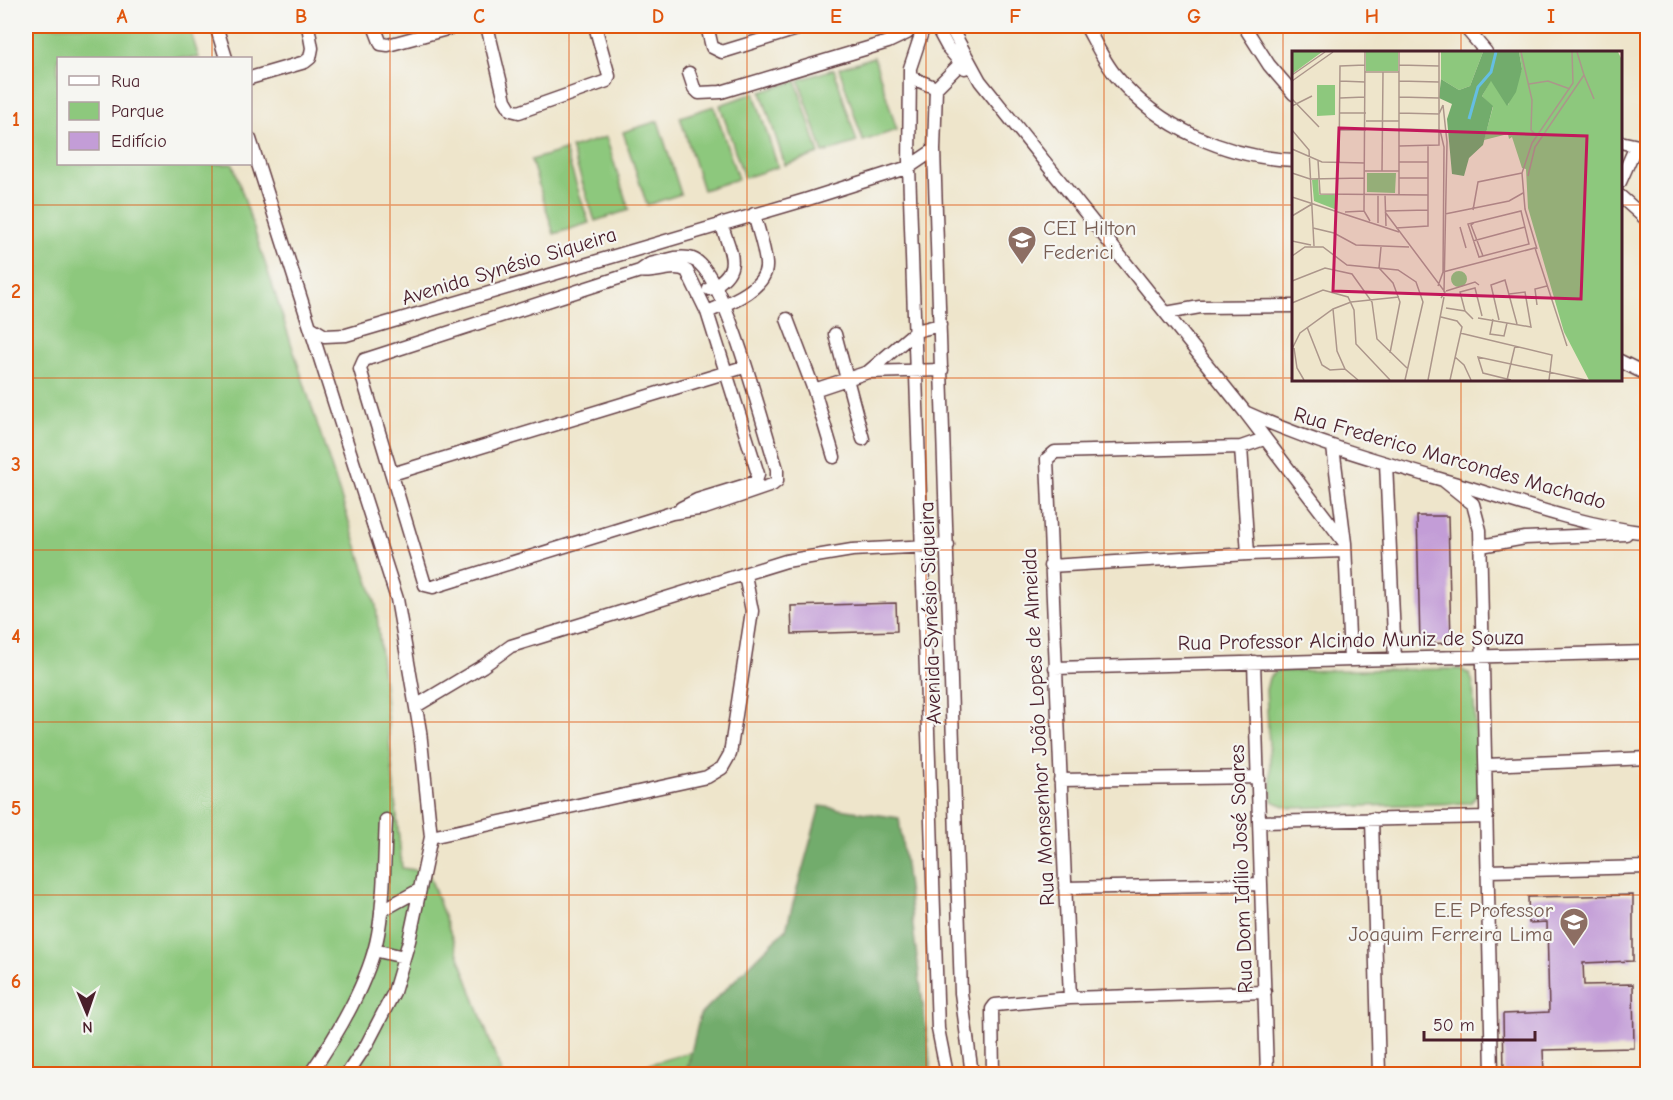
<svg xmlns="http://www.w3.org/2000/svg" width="1673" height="1100" font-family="'Comic Neue',sans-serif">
<rect width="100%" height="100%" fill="#f6f6f2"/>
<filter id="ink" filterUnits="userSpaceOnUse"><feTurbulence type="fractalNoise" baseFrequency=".0167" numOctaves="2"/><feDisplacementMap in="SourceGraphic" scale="12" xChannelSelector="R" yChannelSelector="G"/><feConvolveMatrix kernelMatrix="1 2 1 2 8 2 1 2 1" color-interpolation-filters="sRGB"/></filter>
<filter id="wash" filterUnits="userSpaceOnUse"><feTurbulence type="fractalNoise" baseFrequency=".008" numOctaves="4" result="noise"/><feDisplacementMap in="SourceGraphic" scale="24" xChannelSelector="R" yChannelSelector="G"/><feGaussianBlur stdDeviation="1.35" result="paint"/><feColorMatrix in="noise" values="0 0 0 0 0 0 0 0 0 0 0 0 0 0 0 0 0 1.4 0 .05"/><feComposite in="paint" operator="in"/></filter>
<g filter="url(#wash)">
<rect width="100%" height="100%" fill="#eee5cb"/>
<!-- green -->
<path fill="#8dc87d" stroke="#6c7454" stroke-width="1.5" d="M26 26H189L199 58H58V164H233L376 605 402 868 428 872 502 1074H26Z
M874 57 897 130 863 141 839 68Z
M834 69 857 142 823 153 799 80Z
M796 81 819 154 785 165 761 92Z
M754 93 778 167 744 178 720 105Z
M714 106 738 179 703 190 680 117Z
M658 121 681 194 647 205 623 132Z
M606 137 629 210 595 221 571 148Z
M565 150 589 223 554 234 531 160Z
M1461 669 1469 674 1473 682 1479 794 1470 803 1290 808 1272 801 1266 690 1269 678 1277 671Z
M691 1052 686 1074H615Z"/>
<!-- forest -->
<path fill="#72ac6c" stroke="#5e664c" stroke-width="1.5" d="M820 806 899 818 932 1074H686L700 1015 786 929Z"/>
<g id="blocks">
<!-- building -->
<path fill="#c39dd7" d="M1417 516H1448L1451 643 1420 644Z
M896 603 897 631 792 634 791 606Z
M1633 895V961L1583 963 1584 985 1633 984 1634 1048 1543 1050 1544 1074H1504L1503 1014 1549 1012 1547 922 1529 923 1528 897Z"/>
</g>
</g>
<g filter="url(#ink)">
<use href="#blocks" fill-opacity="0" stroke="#633d43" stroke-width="1.5"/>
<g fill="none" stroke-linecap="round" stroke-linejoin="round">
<!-- minor casing -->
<g stroke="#633d43" stroke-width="15">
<path id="minor" d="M216 26 226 58
M374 26 381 44 388 45 458 26
M487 26 505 100 511 110 519 112 607 81 609 76 595 26
M707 26 712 47 722 52 807 26
M924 26 910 68 909 167 938 1029 947 1074
M936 26 948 48 965 68
M950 26 980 81 1245 412 1345 543
M1086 26C1095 42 1104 62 1116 76 1159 128 1228 158 1294 160
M1244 26 1269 65 1294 94
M1464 26 1486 52
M966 58 936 88 934 150 961 993 972 1074
M689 73 694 88 699 93 721 92 888 42 907 33 914 26
M910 77 936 88
M250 78 305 62 310 58 312 48 308 26
M250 139 310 327 325 336 346 335 805 200 909 167 934 150
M1620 142 1648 148
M1620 182 1636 146
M1620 196 1648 221
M675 258C684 257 693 257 700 264 729 291 763 426 777 469V481L772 485 705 508 672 513 433 587 425 585 360 369 364 360 640 271 650 264Z
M640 271C655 274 674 263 687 271L707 312 758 474 756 482 697 500 681 508
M709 289C744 270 731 255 721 223
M707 312C726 304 768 289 766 264 765 248 758 230 754 214
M1166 313 1200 307 1294 306
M787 319 814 390 834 457
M310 327 397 599 420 731 431 837 409 941 394 992 367 1044 347 1074
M835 334 863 439
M1620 361 1648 375
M868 372 916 331 940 325
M814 390 868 372 942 370
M1247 413C1318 445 1392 465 1467 487 1526 505 1586 526 1648 533
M1241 447 1248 554
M1333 447 1345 543 1350 660
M1386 463 1395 659
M392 474 744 367
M1443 480 1473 504 1480 530 1492 1074
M1481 546 1525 538 1626 534
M1050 566 1248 554 1345 551
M1254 662 1267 1074
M1055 668 1648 652
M416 706 483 666 511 646 786 561 852 550 948 545
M1486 765 1648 758
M1060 780 1258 777
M1372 819 1379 1074
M1259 822 1487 817
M431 837 707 777 722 768 730 754 752 611 745 575
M1488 871 1648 867
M1065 888 1261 884
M381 911 419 890
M374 950 404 957
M1070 998 1047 459 1055 452 1241 447 1264 439
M310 1074C336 1037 370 980 378 934 385 897 384 857 386 820
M993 1074 992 1009 995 1005 1070 998 1265 992"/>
</g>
<!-- tertiary casing -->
<g stroke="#633d43" stroke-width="18">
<path id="tertiary" d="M937 26H946"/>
</g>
<!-- minor -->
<use href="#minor" stroke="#fff" stroke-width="12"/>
<!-- tertiary -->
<use href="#tertiary" stroke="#fff" stroke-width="15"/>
</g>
</g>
<!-- grid -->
<path fill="none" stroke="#e0560e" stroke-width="1.5" stroke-opacity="0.55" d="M212 26V58M390 26V1074M569 26V1074M747 26V1074M926 26V1074M1104 26V1074M1283 26V1074M1461 26V52M212 164V1074M26 205H1294M1620 205H1648M26 378H1294M1620 378H1648M1461 380V1074M26 550H1648M26 722H1648M26 895H1648"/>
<!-- icons -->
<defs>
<g id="school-pin" transform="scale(1.5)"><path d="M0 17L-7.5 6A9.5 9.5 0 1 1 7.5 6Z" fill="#8d6e63" stroke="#f6f6f2"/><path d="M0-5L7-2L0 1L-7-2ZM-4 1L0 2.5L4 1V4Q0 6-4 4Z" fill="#fff"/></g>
</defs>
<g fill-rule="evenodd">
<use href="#school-pin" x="1022" y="240"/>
<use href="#school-pin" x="1574" y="922"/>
</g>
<g text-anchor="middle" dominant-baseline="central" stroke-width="4.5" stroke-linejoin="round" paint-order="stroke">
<!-- education labels -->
<g font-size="21" fill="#785e54" stroke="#f6f6f2" text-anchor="start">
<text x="1043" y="228">CEI Hilton<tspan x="1043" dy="24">Federici</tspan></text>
<text x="1553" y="910" text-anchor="end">E.E Professor<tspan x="1553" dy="24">Joaquim Ferreira Lima</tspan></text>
</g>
<!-- street labels -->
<g font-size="21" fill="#4a1f2b" stroke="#f6f6f2">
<text transform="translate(509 266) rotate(-17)">Avenida Synésio Siqueira</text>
<text transform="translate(1450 458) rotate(16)">Rua Frederico Marcondes Machado</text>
<text transform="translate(930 613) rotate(-92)">Avenida Synésio Siqueira</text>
<text transform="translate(1351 640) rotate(-1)">Rua Professor Alcindo Muniz de Souza</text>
<text transform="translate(1038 727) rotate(-93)">Rua Monsenhor João Lopes de Almeida</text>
<text transform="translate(1241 869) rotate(-92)">Rua Dom Idílio José Soares</text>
</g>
</g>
<!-- overview -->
<g transform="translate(1292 51)">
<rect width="330" height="330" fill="#eee5cb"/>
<path d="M0 1H30L0 23ZM74 1H106V20H74ZM149 1H191L178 35 167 39 149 28ZM227 1H326L330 9V329H297L272 281 236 157 234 118 230 117 220 86 217 88 216 83 192 89 201 56 190 45 199 29 216 54 230 18ZM25 34H43V64L25 65ZM104 122 103 142 75 141V122ZM26 128 27 144H45V159L22 150 20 129ZM159 228a8 8 0 1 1 16 0a8 8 0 1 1-16 0Z" fill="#8dc87d"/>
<path d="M191 1H227L230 18 224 41 215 55 199 30 190 45 201 55 191 94 177 107 172 125 160 123 155 68 160 53 147 47 149 28 167 39 178 35Z" fill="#72ac6c"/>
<path fill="none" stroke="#65bee2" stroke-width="3" d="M177 68 186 36 199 21 204 1"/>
<path fill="none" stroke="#ac968b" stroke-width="1.5" d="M73 1 72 160 78 170M229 1 240 49 239 79 245 85M107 14 147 15M73 21H107M0 24 33 1M292 24 302 48M0 30 41 1M48 30 73 31M107 30 147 31M237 33 256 30 278 38M107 46 147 47M48 47 73 46M0 48 27 76M151 54 155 91 152 241M0 55 20 45M47 62H74M107 62 147 63 151 54M74 70H107M107 78 147 79M0 79 17 99 22 195M47 79H74M107 95 147 94V1M0 98 30 111 73 112M26 109 28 143 136 144M47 111 48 15 73 14M107 111H136M73 120H107M90 120 91 21M0 122 18 128 72 127M236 125 243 96 292 24 285 1M107 127H136M107 143V1M86 144V172M93 144 94 175M0 146 107 181M181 159 186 131 230 122M93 160 136 159M229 160 237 193 187 206 176 173ZM53 161 72 160M93 161 153 241 149 247M153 163 217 150 231 142M0 165 20 153M182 172 179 174 191 205M168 176 174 197M21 177 42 182 64 194 117 196M104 177 136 175V95M0 190 19 194M181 190 233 176M89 196 87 217 101 232 108 251 98 302M245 198 233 158 230 122 240 92 281 32 280 1M0 205 13 196H31L55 214 106 219 124 231 131 251 113 329M151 221 243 197 275 295M0 230 33 217 60 223 80 251 85 288 115 317M146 235 151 221 152 96 148 79M154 240 183 231 187 234M0 252 31 239 56 246 62 259 64 293 98 329M245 254 243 238 255 235M154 257 173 260 181 268M41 258 45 300 53 318 66 329M173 260 168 241 183 237 190 265M149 266 165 270 170 276 158 329M186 267 239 276 233 241 217 243M201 268 198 283 212 285 215 272M207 269 199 234 213 229 225 273M15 276 30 314 38 319 53 318M168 282 260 304 257 329M2 297 5 317 12 329M0 298 8 282 41 258 59 251 107 246M163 306 172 314 179 329M136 329 152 246M215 329 223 295M219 329 191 322 186 306 294 329"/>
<path fill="#c2185b" fill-opacity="0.15" stroke="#c2185b" stroke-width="3" d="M47 77 295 85 289 248 41 240Z"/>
<rect width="330" height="330" fill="none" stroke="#4a1f2b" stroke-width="3"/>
</g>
<!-- margin -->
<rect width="1673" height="1100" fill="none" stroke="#f6f6f2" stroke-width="66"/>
<!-- legend -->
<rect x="57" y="57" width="195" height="108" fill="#f6f6f2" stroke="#b1a0a2" stroke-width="1.5"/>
<rect x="69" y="76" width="30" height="9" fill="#ffffff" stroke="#b1a0a2" stroke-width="1.5"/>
<text x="111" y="87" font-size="18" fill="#4a1f2b">Rua</text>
<rect x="69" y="102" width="30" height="18" fill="#8dc87d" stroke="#b1a0a2" stroke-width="1.5"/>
<text x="111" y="117" font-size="18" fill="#4a1f2b">Parque</text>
<rect x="69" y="132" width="30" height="18" fill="#c39dd7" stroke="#b1a0a2" stroke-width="1.5"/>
<text x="111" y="147" font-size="18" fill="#4a1f2b">Edifício</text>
<!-- north arrow -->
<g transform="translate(87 1013) rotate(178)" stroke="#f6f6f2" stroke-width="4.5" paint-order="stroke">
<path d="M0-4.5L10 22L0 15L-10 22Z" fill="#4a1f2b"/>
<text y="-9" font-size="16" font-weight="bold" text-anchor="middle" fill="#4a1f2b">N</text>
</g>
<!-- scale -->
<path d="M1424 1031v9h111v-9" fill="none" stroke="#4a1f2b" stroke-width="3"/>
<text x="1433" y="1031" font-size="18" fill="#4a1f2b" stroke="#f6f6f2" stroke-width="4.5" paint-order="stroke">50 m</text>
<rect x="33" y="33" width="1607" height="1034" fill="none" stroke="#e0560e" stroke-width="2"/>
<g font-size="20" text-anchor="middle" font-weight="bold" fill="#e0560e">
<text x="122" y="23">A</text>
<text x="301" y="23">B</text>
<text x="479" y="23">C</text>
<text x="658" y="23">D</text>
<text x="836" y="23">E</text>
<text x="1015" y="23">F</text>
<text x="1194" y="23">G</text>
<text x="1372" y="23">H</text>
<text x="1551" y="23">I</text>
<text x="16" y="126">1</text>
<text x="16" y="298">2</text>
<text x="16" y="471">3</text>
<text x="16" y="643">4</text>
<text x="16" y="815">5</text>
<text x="16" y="988">6</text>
</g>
</svg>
